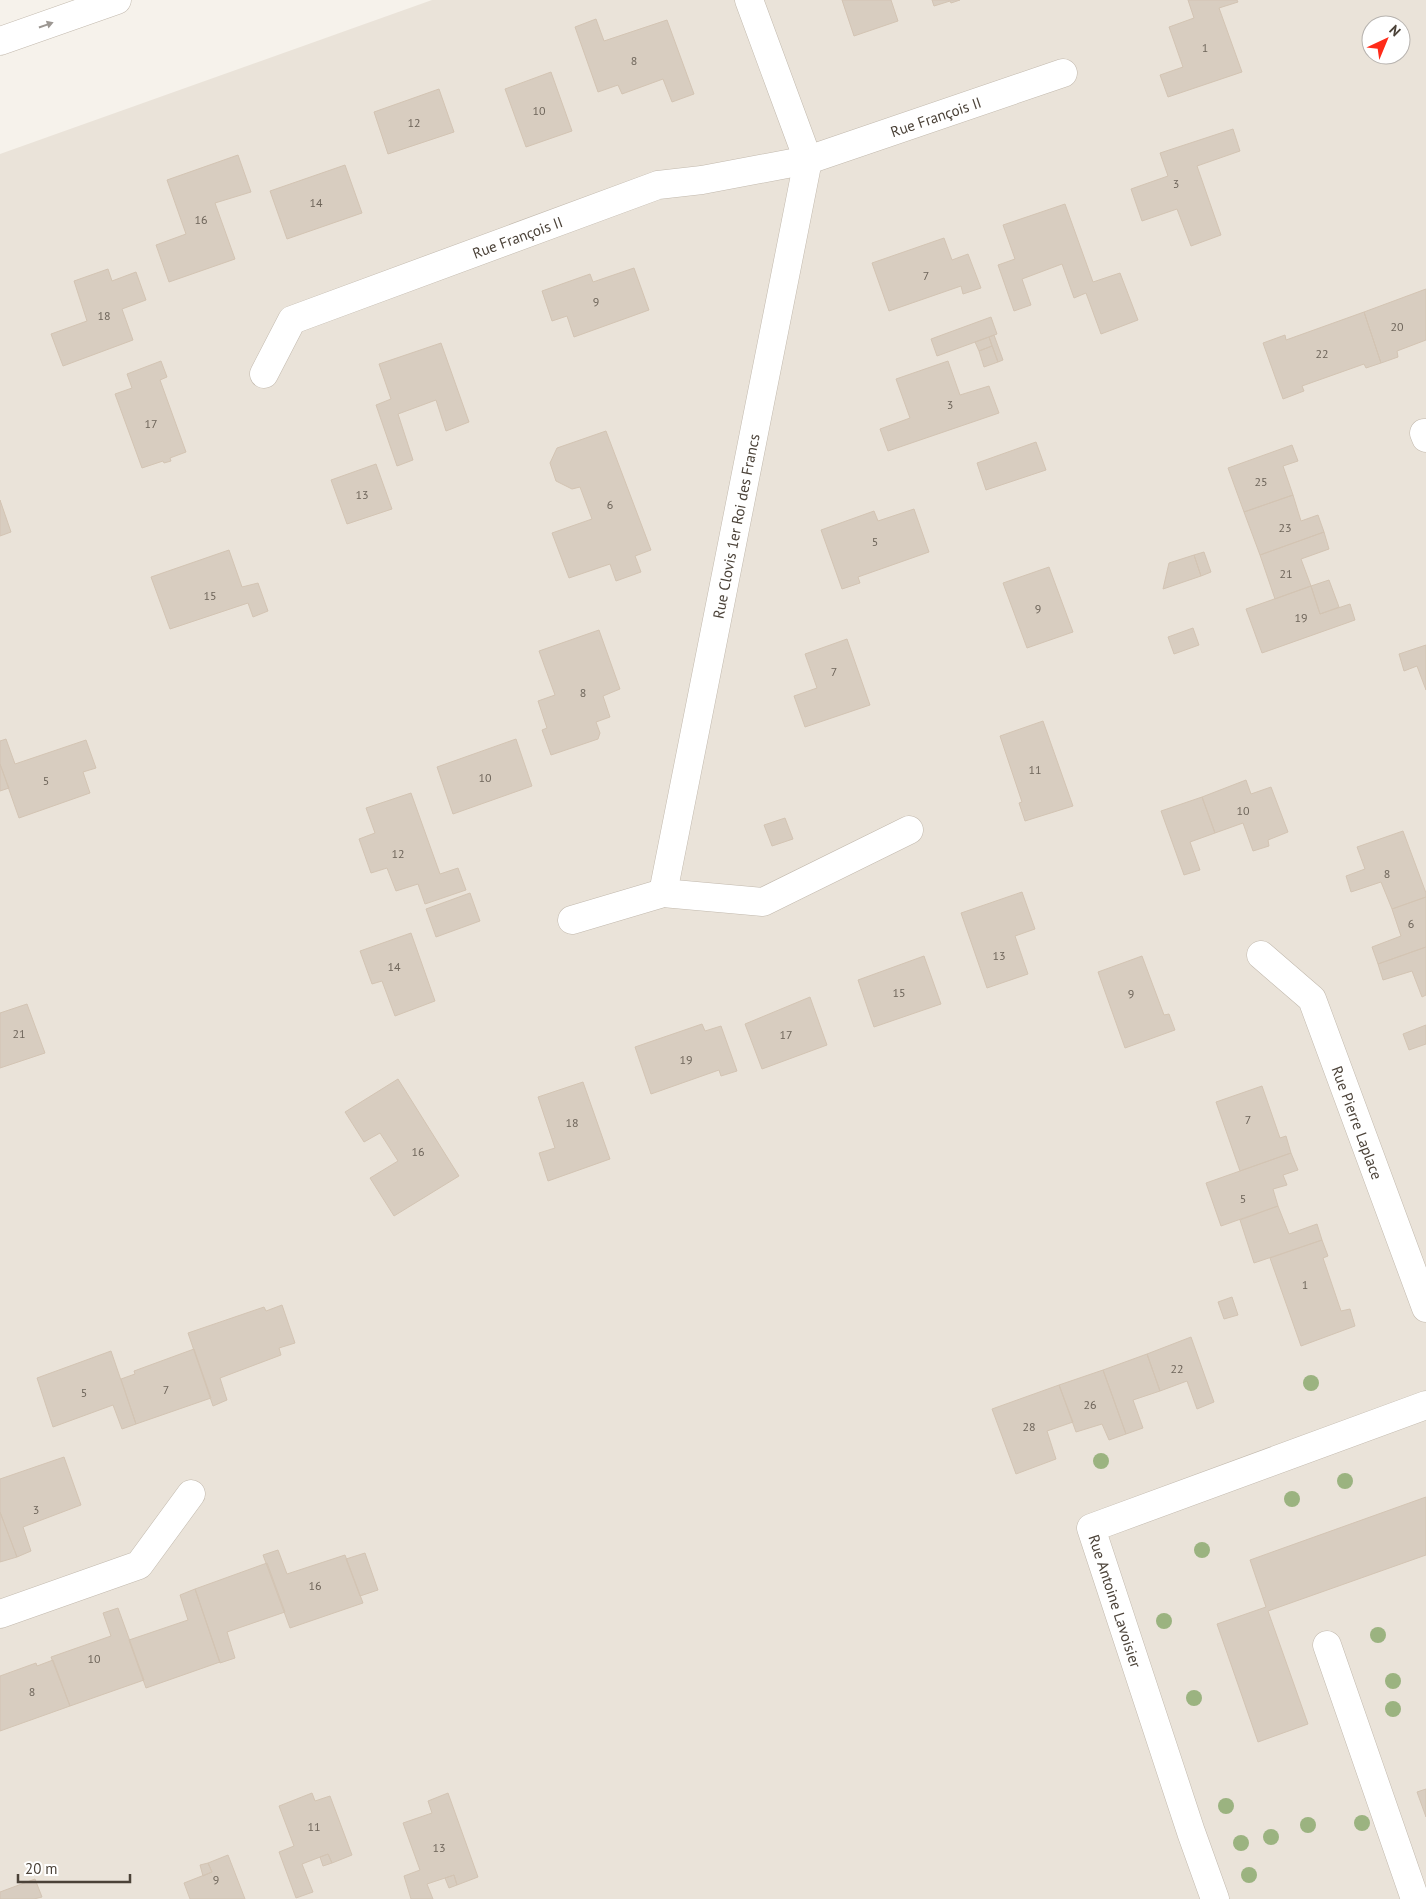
<svg xmlns="http://www.w3.org/2000/svg" width="1426" height="1899" font-family="'PT Sans',sans-serif">
<rect width="100%" height="100%" fill="#f6f2eb"/>
<!-- residential -->
<path fill="#eae3d9" fill-rule="evenodd" d="M432 0H1426V1899H0V154ZM1371 25H1401V55H1371Z"/>
<!-- building -->
<path fill="#d8cdc0" stroke="#d3c4b3" d="M842 0H891L898 21 854 36Z
M932 0H960L951 3 950 1 934 6Z
M1188 0H1237L1238 2 1219 8 1242 72 1168 97 1160 75 1183 67 1169 27 1194 18Z
M596 19 604 41 667 20 694 94 672 102 663 79 622 94 618 85 598 92 575 27Z
M551 72 572 131 526 147 505 89Z
M439 89 454 132 388 154 374 112Z
M1233 129 1240 151 1197 166 1221 235 1191 246 1177 209 1142 221 1131 189 1168 176 1160 153Z
M238 155 251 192 215 203 235 259 169 282 156 245 186 234 167 180Z
M345 165 362 213 287 239 270 191Z
M1065 204 1093 282 1120 273 1138 320 1101 334 1086 293 1074 298 1062 264 1022 279 1031 305 1014 311 998 265 1015 259 1003 225Z
M944 238 952 260 968 254 981 288 963 294 961 286 889 311 872 263Z
M634 268 649 310 574 337 567 316 552 321 542 291 590 274 593 282Z
M108 269 112 281 136 272 146 300 122 309 133 340 63 366 51 334 87 321 74 281Z
M1426 289V340L1397 351 1398 357 1381 363 1364 312Z
M1364 312 1381 363 1366 368 1364 364 1302 386 1304 391 1283 399 1263 343 1285 335 1286 340Z
M991 317 997 334 937 356 931 339Z
M994 335 1003 360 998 362 989 337Z
M989 337 992 346 979 351 975 342Z
M441 343 469 422 446 431 436 400 398 414 413 460 397 466 376 405 391 399 379 364Z
M992 346 998 362 984 367 979 351Z
M161 361 167 377 160 380 186 452 170 458 171 461 164 463 163 461 142 468 115 394 132 388 127 374Z
M948 361 960 395 989 386 999 413 888 451 880 429 910 418 896 379Z
M606 431 651 550 635 556 641 572 616 581 610 564 569 578 552 533 592 519 580 487 572 489 556 481 550 463 557 448Z
M1036 442 1046 470 986 490 977 463Z
M1292 445 1298 461 1283 466 1293 495 1244 512 1228 468Z
M376 464 392 509 347 524 331 480Z
M1293 495 1301 521 1318 515 1324 532 1260 555 1244 512Z
M0 500 11 532 0 536Z
M914 509 929 552 858 577 860 583 842 589 821 530 874 511 878 521Z
M1324 532 1329 549 1301 559 1311 586 1275 599 1260 555Z
M229 550 242 587 258 583 268 611 253 617 248 603 170 629 151 577Z
M1204 552 1211 572 1201 576 1194 555Z
M1194 555 1201 576 1163 589 1169 563Z
M1049 567 1073 632 1027 648 1003 583Z
M1329 580 1339 607 1320 614 1311 586Z
M1311 586 1320 614 1350 604 1355 620 1262 653 1246 609Z
M1193 628 1199 645 1174 654 1168 637Z
M599 630 620 689 603 696 610 717 596 722 600 733 598 739 551 755 542 730 547 728 538 701 555 695 539 651Z
M847 639 870 705 805 727 794 696 817 688 805 654Z
M1426 645V690L1417 666 1404 671 1399 654Z
M1043 721 1073 806 1025 821 1019 803 1022 802 1000 736Z
M6 739 15 764 86 740 96 768 83 772 90 793 19 818 0 764V741Z
M516 739 532 786 453 814 437 767Z
M0 764 9 788 0 791Z
M1246 780 1251 794 1271 787 1288 832 1268 840 1269 846 1253 851 1243 823 1215 833 1202 797Z
M411 793 440 874 458 868 466 890 425 904 418 884 396 891 387 868 371 873 359 839 375 833 366 808Z
M1202 797 1215 833 1190 842 1200 870 1184 875 1161 811Z
M785 818 793 839 772 846 764 825Z
M1403 831 1426 893V897L1392 909 1381 882 1351 892 1346 876 1365 869 1357 847Z
M1022 892 1035 929 1015 936 1028 974 987 988 961 913Z
M470 893 480 921 436 937 426 909Z
M1426 897V947L1378 964 1372 947 1401 936 1392 909Z
M411 933 435 1001 395 1016 382 981 372 984 360 951Z
M1426 947V995L1422 997 1412 971 1383 980 1378 964Z
M924 956 941 1004 874 1027 858 980Z
M1142 956 1164 1015 1169 1014 1175 1030 1125 1048 1098 972Z
M810 997 827 1045 762 1069 745 1024Z
M27 1004 45 1053 0 1068V1013Z
M702 1024 705 1031 721 1026 737 1071 721 1076 719 1070 651 1094 635 1047Z
M1426 1025V1044L1409 1050 1403 1034Z
M398 1079 459 1176 394 1216 370 1178 398 1161 380 1133 364 1142 345 1112Z
M583 1082 610 1159 548 1181 539 1153 555 1148 538 1097Z
M1262 1086 1280 1138 1286 1136 1291 1153 1240 1171 1216 1102Z
M1291 1153 1298 1170 1283 1175 1287 1185 1273 1189 1278 1206 1221 1226 1206 1183Z
M1278 1206 1289 1234 1317 1224 1322 1240 1254 1263 1240 1220Z
M1322 1240 1328 1256 1323 1258 1341 1311 1350 1309 1355 1326 1301 1346 1270 1258Z
M1232 1297 1238 1315 1224 1319 1218 1302Z
M282 1305 295 1343 279 1348 281 1355 220 1378 227 1400 213 1406 188 1333 264 1307 266 1311Z
M1191 1337 1214 1402 1197 1409 1187 1381 1160 1391 1147 1354Z
M194 1349 211 1398 136 1424 121 1379 135 1374 134 1371Z
M111 1351 136 1424 122 1429 113 1405 53 1427 37 1378Z
M1147 1354 1160 1391 1133 1400 1143 1428 1126 1434 1103 1370Z
M1103 1370 1126 1434 1109 1440 1102 1424 1076 1432 1059 1385Z
M1059 1385 1073 1422 1047 1431 1056 1459 1016 1474 992 1409Z
M64 1457 81 1505 23 1527 31 1551 17 1557 0 1512V1479Z
M1426 1497V1555L1268 1611 1308 1724 1258 1742 1217 1624 1266 1607 1250 1560Z
M0 1512 17 1557 0 1562Z
M278 1550 287 1574 345 1555 363 1603 290 1628 263 1555Z
M365 1553 378 1590 360 1596 346 1559Z
M267 1563 285 1612 227 1632 235 1658 220 1663 195 1589Z
M195 1589 220 1662 146 1688 129 1640 188 1620 180 1595Z
M118 1608 144 1680 70 1706 51 1657 111 1636 103 1613Z
M53 1660 70 1706 0 1731V1676L36 1663 37 1666Z
M1426 1789V1817L1417 1792Z
M312 1793 315 1801 330 1796 352 1855 332 1863 328 1854 302 1864 313 1892 296 1898 279 1852 294 1846 279 1806Z
M448 1793 478 1877 457 1885 454 1875 427 1884 433 1899H411L404 1876 420 1870 403 1823 432 1813 428 1801Z
M328 1854 332 1863 323 1866 320 1857Z
M228 1855 245 1899H190L184 1883 212 1872 208 1863Z
M208 1863 212 1872 203 1876 200 1865Z
M454 1875 457 1885 449 1888 445 1878Z
M35 1879 42 1897 34 1899H0V1892Z"/>
<g fill="none" stroke-linecap="round" stroke-linejoin="round">
<!-- minor casing -->
<g stroke="#c2b9ad" stroke-width="29">
<g id="minor">
<path d="M0 41 117 0"/>
<path id="s1" d="M264 374 292 320 658 185 702 180 808 160 1063 73"/>
<path d="M1424 433 1426 438"/>
<path id="s2" d="M663 893 808 160 749 0"/>
<path d="M572 920 663 893 763 902 909 830"/>
<path id="s3" d="M1261 955 1312 999 1426 1308"/>
<path d="M0 1614 139 1565 191 1494"/>
<path d="M1327 1645 1415 1899"/>
<path d="M1215 1899 1191 1832 1091 1528 1426 1405"/>
</g>
</g>
<!-- minor -->
<use href="#minor" stroke="#fff" stroke-width="28"/>
</g>
<!-- trees -->
<g fill="#9bb380">
<circle cx="1311" cy="1383" r="8"/>
<circle cx="1101" cy="1461" r="8"/>
<circle cx="1345" cy="1481" r="8"/>
<circle cx="1292" cy="1499" r="8"/>
<circle cx="1202" cy="1550" r="8"/>
<circle cx="1164" cy="1621" r="8"/>
<circle cx="1378" cy="1635" r="8"/>
<circle cx="1393" cy="1681" r="8"/>
<circle cx="1194" cy="1698" r="8"/>
<circle cx="1393" cy="1709" r="8"/>
<circle cx="1226" cy="1806" r="8"/>
<circle cx="1362" cy="1823" r="8"/>
<circle cx="1308" cy="1825" r="8"/>
<circle cx="1271" cy="1837" r="8"/>
<circle cx="1241" cy="1843" r="8"/>
<circle cx="1249" cy="1875" r="8"/>
</g>
<!-- one-way arrows -->
<defs><path id="oneway-solid" d="M-6-.8H1V-3.2L6.5 0L1 3.2V.8H-6Z" transform="scale(1.25)"/></defs>
<use fill="#9c9792" href="#oneway-solid" transform="translate(46 25) rotate(-19)"/>
<g text-anchor="middle" dominant-baseline="central" stroke-width="5" stroke-linejoin="round" paint-order="stroke">
<!-- number labels -->
<g font-size="12" fill="#6e655a">
<text x="1205" y="47">1</text>
<text x="634" y="60">8</text>
<text x="539" y="110">10</text>
<text x="414" y="122">12</text>
<text x="1176" y="183">3</text>
<text x="316" y="202">14</text>
<text x="201" y="219">16</text>
<text x="926" y="275">7</text>
<text x="596" y="301">9</text>
<text x="104" y="315">18</text>
<text x="1397" y="326">20</text>
<text x="1322" y="353">22</text>
<text x="950" y="404">3</text>
<text x="151" y="423">17</text>
<text x="1261" y="481">25</text>
<text x="362" y="494">13</text>
<text x="610" y="504">6</text>
<text x="1285" y="527">23</text>
<text x="875" y="541">5</text>
<text x="1286" y="573">21</text>
<text x="210" y="595">15</text>
<text x="1038" y="608">9</text>
<text x="1301" y="617">19</text>
<text x="834" y="671">7</text>
<text x="583" y="692">8</text>
<text x="1035" y="769">11</text>
<text x="485" y="777">10</text>
<text x="46" y="780">5</text>
<text x="1243" y="810">10</text>
<text x="398" y="853">12</text>
<text x="1387" y="873">8</text>
<text x="1411" y="923">6</text>
<text x="999" y="955">13</text>
<text x="394" y="966">14</text>
<text x="899" y="992">15</text>
<text x="1131" y="993">9</text>
<text x="19" y="1033">21</text>
<text x="786" y="1034">17</text>
<text x="686" y="1059">19</text>
<text x="1248" y="1119">7</text>
<text x="572" y="1122">18</text>
<text x="418" y="1151">16</text>
<text x="1243" y="1198">5</text>
<text x="1305" y="1284">1</text>
<text x="1177" y="1368">22</text>
<text x="166" y="1389">7</text>
<text x="84" y="1392">5</text>
<text x="1090" y="1404">26</text>
<text x="1029" y="1426">28</text>
<text x="36" y="1509">3</text>
<text x="315" y="1585">16</text>
<text x="94" y="1658">10</text>
<text x="32" y="1691">8</text>
<text x="314" y="1826">11</text>
<text x="439" y="1847">13</text>
<text x="216" y="1879">9</text>
</g>
<!-- street labels -->
<g font-size="15" fill="#4b4238" stroke="#fff">
<text stroke="none"><textPath href="#s1" startOffset="738">Rue François II</textPath></text>
<text stroke="none"><textPath href="#s1" startOffset="301">Rue François II</textPath></text>
<text stroke="none"><textPath href="#s2" startOffset="374">Rue Clovis 1er Roi des Francs</textPath></text>
<text stroke="none"><textPath href="#s3" startOffset="199">Rue Pierre Laplace</textPath></text>
<text transform="translate(1115 1601) rotate(72)">Rue Antoine Lavoisier</text>
</g>
</g>
<!-- north arrow -->
<g transform="translate(1386 40) rotate(44)"><circle r="24" fill="#ffffff" stroke="#b7b3af"/>
<path d="M0-4L9 19L0 12L-9 19Z" fill="#ff2b19"/>
<text y="-8" font-size="14" font-weight="bold" text-anchor="middle" fill="#4b4238">N</text>
</g>
<!-- scale -->
<path d="M18 1874v8h112v-8" fill="none" stroke="#4b4238" stroke-width="2.5"/>
<text x="25" y="1874" font-size="15" fill="#4b4238" stroke="#ffffff" stroke-width="4" paint-order="stroke">20 m</text>
</svg>
